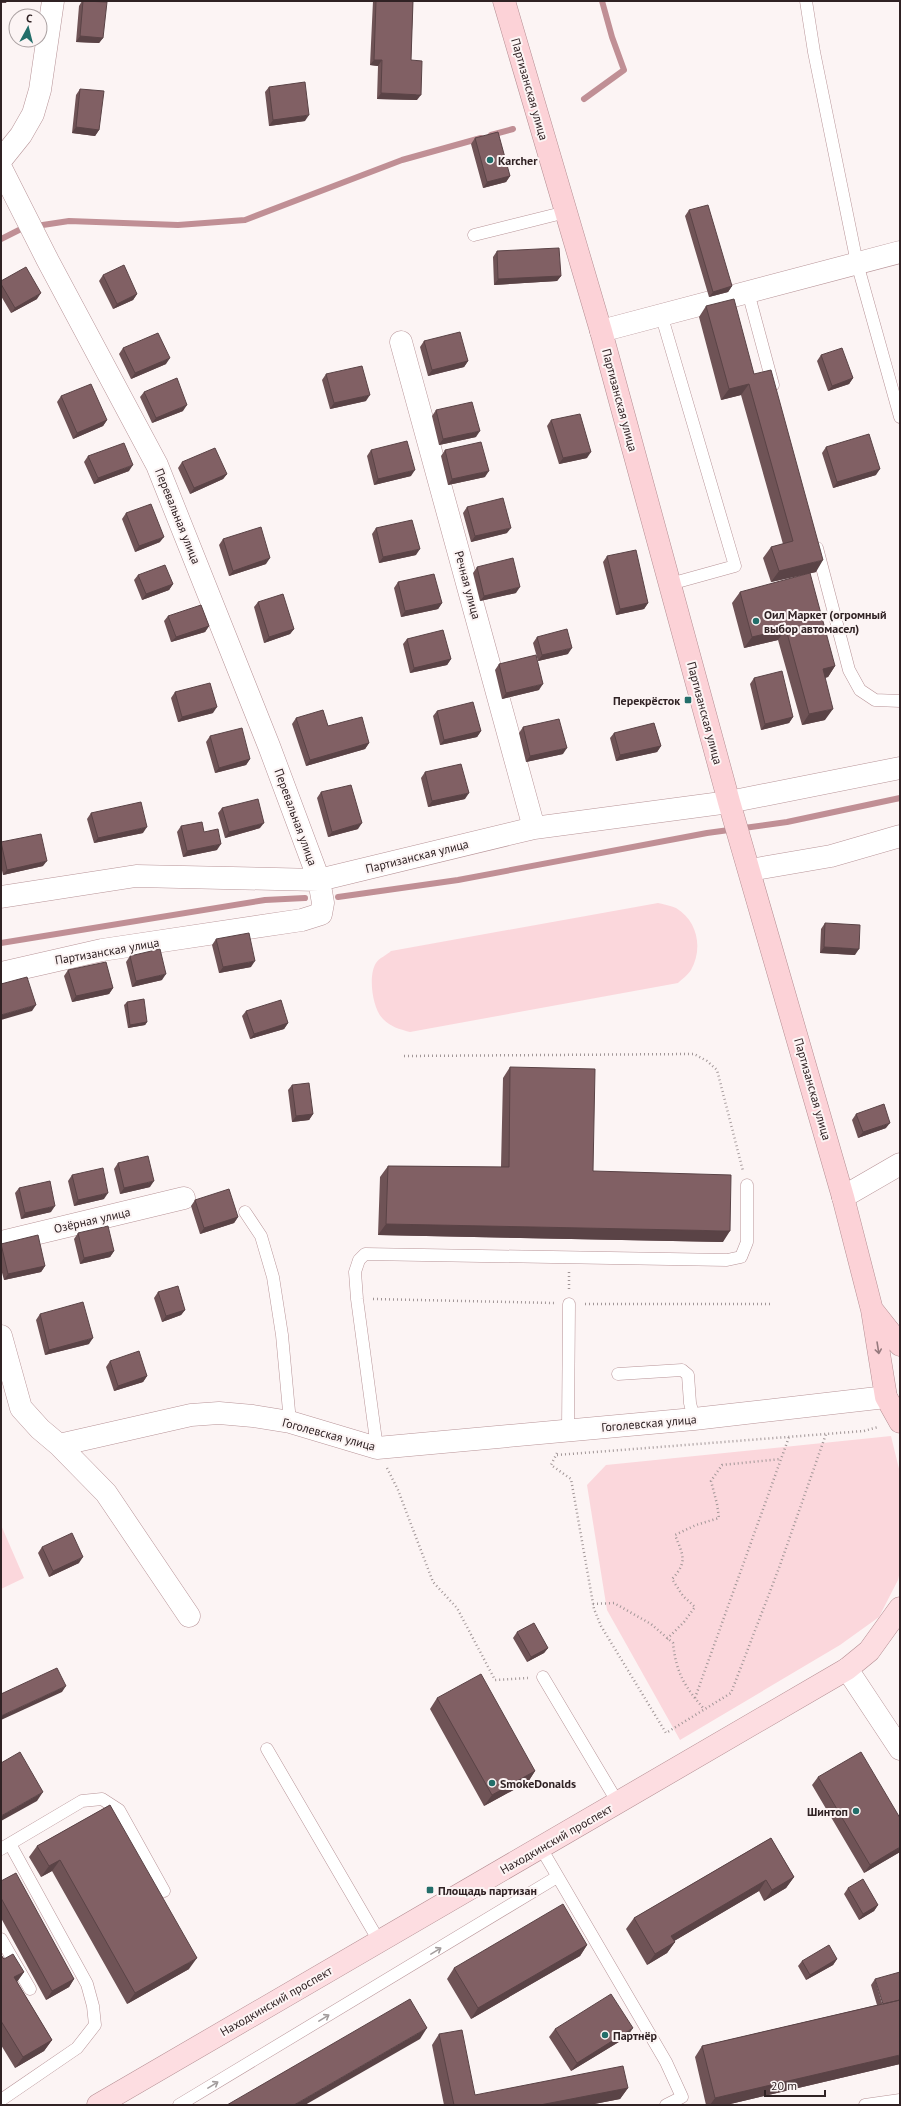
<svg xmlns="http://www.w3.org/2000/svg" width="901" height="2106" font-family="'PT Sans',sans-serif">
<rect width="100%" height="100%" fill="#fcf4f4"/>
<!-- green -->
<path fill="#fbd7dc" d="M658 903C664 904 671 906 676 908 698 921 703 949 691 970 688 975 682 979 678 983L410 1032C399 1029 391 1027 383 1019 372 1008 368 975 376 963 379 958 387 955 391 951Z
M891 1436 900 1473V1571L898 1580 879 1617 840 1645 680 1740 607 1610 587 1485 606 1465Z
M1 1525 24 1578 1 1589Z"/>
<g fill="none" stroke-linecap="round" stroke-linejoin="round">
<!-- stream -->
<path stroke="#c08f95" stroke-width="6" d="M584 99 624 70 612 37 602 1
M491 135 513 129
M1 239 23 228 69 221 178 225 245 220 402 160 481 138
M338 897 458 880 707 833 787 822 900 798
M1 943 265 900 305 898"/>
<!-- service casing -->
<g stroke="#b89498" stroke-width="13">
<path id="service" d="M806 1 814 52 857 263 900 417
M474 235 566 212
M748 292 773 385
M661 314 735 566 670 584
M817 548 849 670 860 690 875 700 900 701
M245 1212 261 1236 273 1277 282 1335 290 1422
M618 1374 682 1370 688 1375 690 1403 694 1419
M568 1429 569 1304
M377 1448 357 1299 355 1272 359 1260 365 1254 727 1260 741 1257 747 1242V1185
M543 1677 618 1803
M267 1749 379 1941
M541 1848 666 2062 682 2097 666 2105
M1 1849 82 1801 102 1799 119 1810 164 1891
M1 1939 30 1989
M1 2100 77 2048 95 2025 93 2006 87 1984 10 1844
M179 2105 557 1877
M865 2105 900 2100"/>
</g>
<!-- minor casing -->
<g stroke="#b89498" stroke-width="23">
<path id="minor" d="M1 160 21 135 33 114 40 90 53 1
M1 168 47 259 157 465 269 746 319 880 323 903 321 914 302 920 102 950 1 973
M601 331 900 252
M401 342 534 828
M750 870 831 856 900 836
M1 897 136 876 319 880 534 828 729 802 900 768
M843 1197 900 1164
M1 1242 184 1198
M1 1336 21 1408 40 1429 59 1445 106 1493 189 1616
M59 1445 191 1415 219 1413 253 1416 290 1422 377 1448 694 1419 886 1397
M847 1669 900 1749"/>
</g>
<!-- primary casing -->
<g stroke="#b48d92" stroke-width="23">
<path id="primary" d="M98 2105 847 1669 869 1651 900 1608"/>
</g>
<!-- trunk casing -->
<g stroke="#b48d92" stroke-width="23">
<path id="trunk" d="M504 1 601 331 729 802 843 1197 872 1310 886 1397 900 1422
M874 1312 900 1345"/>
</g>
<!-- path -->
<path stroke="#a19697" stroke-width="2.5" stroke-dasharray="1 3" stroke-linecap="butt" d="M404 1056 694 1054 707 1061 717 1070 743 1171
M569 1289V1272
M373 1299 554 1303
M585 1304H770
M557 1453 551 1465 571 1479 594 1609 601 1626 666 1733 731 1693 779 1568 826 1434
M557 1455 864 1431 878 1427
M387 1468 398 1490 433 1582 457 1608 495 1680 528 1678
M593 1604 614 1603 651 1624 673 1643C676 1673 685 1687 704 1709
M667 1639 684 1622 695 1607 683 1596 672 1579C688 1562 683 1555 675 1535L696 1525 719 1518 717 1504 711 1481 722 1465 781 1459
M695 1698 789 1437"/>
<!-- service -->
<use href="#service" stroke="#fff" stroke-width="12"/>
<!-- minor -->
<use href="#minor" stroke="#fff" stroke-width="22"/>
<!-- primary -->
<use href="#primary" stroke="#fddde1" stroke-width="22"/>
<!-- trunk -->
<use href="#trunk" stroke="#fcd2d7" stroke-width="22"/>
</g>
<!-- wall -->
<path fill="#6f5356" d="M82 1H98L103 38 99 43 76 42 79 6Z
M373 1H413L411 60 417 100 377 99 378 66 370 65Z
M269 87 305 121 269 126 265 92Z
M80 89 99 130 95 136 72 133 76 95Z
M475 138 510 176 506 182 483 188 471 144Z
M689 210 732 286 728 292 709 297 685 216Z
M497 251 561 276 557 281 494 285 493 257Z
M103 275 137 294 133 300 113 309 99 281Z
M1 281 37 299 11 313 1 296Z
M706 306 754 374 816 572 771 582 763 558 771 547 783 544 741 395 721 400 699 317Z
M424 341 468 361 464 367 428 376 420 347Z
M123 348 166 364 131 379 119 354Z
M821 355 853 378 849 384 828 391 817 361Z
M326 374 366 401 330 409 322 380Z
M144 392 183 411 152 423 140 397Z
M61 396 107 420 103 426 73 439 57 402Z
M436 410 476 437 439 445 432 416Z
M551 420 587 458 559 464 547 426Z
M826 447 876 475 833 488 822 453Z
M371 450 411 476 374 485 367 456Z
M445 450 485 477 448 485 441 456Z
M88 456 129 471 94 484 84 462Z
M182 462 227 474 223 479 190 494 178 468Z
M467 507 507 533 471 542 463 513Z
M126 513 160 542 135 552 122 519Z
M376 528 416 555 379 563 372 534Z
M223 539 266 564 229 576 219 545Z
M607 556 648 603 644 609 616 615 603 562Z
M477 567 516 593 480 601 473 573Z
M138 575 173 584 169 590 142 600 134 580Z
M398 582 442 603 438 609 401 617 394 588Z
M740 592 835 666 828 677 825 678V720L802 725 778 640 744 648 732 603Z
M258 602 294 629 290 634 264 643 254 607Z
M168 616 209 626 205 632 171 642 164 621Z
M537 637 568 654 538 661 533 643Z
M407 639 451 659 447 665 410 673 403 644Z
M499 664 539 690 502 699 495 670Z
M754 678 793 717 789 723 761 730 750 684Z
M175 692 213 713 178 722 171 698Z
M437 711 481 731 477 737 440 745 433 716Z
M296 718 328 726 369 743 365 749 306 766 292 724Z
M523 727 563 754 526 762 519 733Z
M614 733 661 746 657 752 616 761 610 738Z
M210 736 250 759 246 765 215 773 206 742Z
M425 772 465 799 428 807 421 778Z
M321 792 358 829 328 837 317 798Z
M222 808 260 828 225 838 218 813Z
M91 813 143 833 94 843 87 819Z
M181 826 204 832 217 850 183 857 177 832Z
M1 842 43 866 3 875 1 866Z
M825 923 855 955 820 953 821 929Z
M216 939 251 967 219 973 212 945Z
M130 956 162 980 132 987 126 962Z
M68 970 113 988 109 994 72 1002 64 976Z
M127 1002 147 1022 145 1025 128 1028 124 1005Z
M246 1011 288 1023 284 1029 250 1039 242 1016Z
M510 1067 593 1171 723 1242 378 1235 380 1177 388 1166 501 1167 503 1078Z
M292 1085 313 1114 309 1120 292 1122 288 1090Z
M856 1114 886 1128 858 1138 852 1120Z
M118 1163 150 1187 120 1194 114 1169Z
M72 1175 104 1199 74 1206 68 1181Z
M19 1188 51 1212 21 1219 15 1193Z
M195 1200 238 1217 234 1223 200 1234 191 1206Z
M78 1233 114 1251 110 1257 80 1264 74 1239Z
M1 1244 45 1266 41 1272 4 1280 1 1269Z
M158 1292 185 1310 181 1315 162 1322 154 1298Z
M40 1314 89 1344 45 1355 36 1320Z
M110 1361 147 1376 143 1382 114 1391 106 1367Z
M42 1547 79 1563 49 1577 38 1553Z
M517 1632 548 1648 544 1653 527 1662 513 1638Z
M437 1698 535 1771 528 1782 484 1806 430 1709Z
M818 1777 900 1852 864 1873 812 1785Z
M110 1805 189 1969 127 2004 52 1871 41 1877 29 1857 37 1846Z
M771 1838 794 1877 786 1888 764 1901 759 1891 674 1941 675 1942 667 1953 647 1965 626 1929 634 1918Z
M1 1881 74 1979 69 1987 46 2000 1 1918Z
M848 1888 878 1905 874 1911 859 1920 844 1894Z
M587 1945 580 1956 471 2019 447 1979 454 1968Z
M1 1955 4 1959 24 1972 17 1982 52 2040 44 2051 15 2068 1 2045Z
M837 1959 833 1965 806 1980 798 1966 802 1961Z
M875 1979 900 2064 726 2105H706L695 2057 702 2046 877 2005 871 1985Z
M555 2029 627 2037 571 2071 549 2037Z
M439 2034 475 2095 628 2088 620 2099 589 2105H444L432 2045Z"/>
<!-- shaded-wall -->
<path fill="#5a4346" d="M1 1H7L6 3H1Z
M80 36 103 38 99 43 76 42Z
M374 60H382L378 66 370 65Z
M381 93 421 95 417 100 377 99Z
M309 115 305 121 269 126 273 120Z
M76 127 99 130 95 136 72 133Z
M510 176 506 182 483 188 487 182Z
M561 276 557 281 494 285 498 279Z
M732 286 728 292 709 297 713 292Z
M41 293 37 299 11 313 15 308Z
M137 294 133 300 113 309 117 304Z
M170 358 166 364 131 379 135 373Z
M468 361 464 367 428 376 432 370Z
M853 378 849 384 828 391 832 386Z
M749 384 741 395 721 400 729 389Z
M370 395 366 401 330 409 334 403Z
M187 405 183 411 152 423 156 418Z
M107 420 103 426 73 439 77 433Z
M480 431 476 437 439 445 443 439Z
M591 452 587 458 559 464 563 458Z
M133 465 129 471 94 484 98 478Z
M880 469 876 475 833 488 837 482Z
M415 470 411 476 374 485 378 479Z
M489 471 485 477 448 485 452 479Z
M227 474 223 479 190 494 194 488Z
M511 528 507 533 471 542 475 536Z
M164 537 160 542 135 552 139 546Z
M420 549 416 555 379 563 383 557Z
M270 558 266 564 229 576 233 571Z
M823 560 816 572 771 582 779 571Z
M173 584 169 590 142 600 146 594Z
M520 587 516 593 480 601 484 596Z
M442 603 438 609 401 617 405 611Z
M648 603 644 609 616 615 620 609Z
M209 626 205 632 171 642 176 637Z
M294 629 290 634 264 643 269 637Z
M786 629 778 640 744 648 752 637Z
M572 648 568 654 538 661 542 655Z
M451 659 447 665 410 673 414 668Z
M835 666 828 677 815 680 823 669Z
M543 684 539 690 502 699 506 693Z
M217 707 213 713 178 722 182 717Z
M833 709 825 720 802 725 809 714Z
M793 717 789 723 761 730 765 724Z
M481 731 477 737 440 745 444 740Z
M369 743 365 749 306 766 310 760Z
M661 746 657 752 616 761 620 755Z
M567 748 563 754 526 762 530 756Z
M250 759 246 765 215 773 219 768Z
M469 793 465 799 428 807 432 801Z
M264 823 260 828 225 838 229 832Z
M362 823 358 829 328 837 332 832Z
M147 827 143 833 94 843 98 838Z
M221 844 217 850 183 857 187 851Z
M47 861 43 866 3 875 7 870Z
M824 947 859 949 855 955 820 953Z
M255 961 251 967 219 973 223 967Z
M166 974 162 980 132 987 136 981Z
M113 988 109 994 72 1002 76 996Z
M36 1005 32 1011 1 1020V1015Z
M147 1022 145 1025 128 1028 130 1025Z
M288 1023 284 1029 250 1039 254 1034Z
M313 1114 309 1120 292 1122 296 1116Z
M890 1123 886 1128 858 1138 863 1132Z
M154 1181 150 1187 120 1194 124 1188Z
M108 1193 104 1199 74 1206 78 1200Z
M55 1206 51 1212 21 1219 25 1213Z
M238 1217 234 1223 200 1234 204 1228Z
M386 1224 730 1231 723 1242 378 1235Z
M114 1251 110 1257 80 1264 84 1258Z
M45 1266 41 1272 4 1280 8 1274Z
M185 1310 181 1315 162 1322 166 1316Z
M93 1338 89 1344 45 1355 49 1350Z
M147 1376 143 1382 114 1391 118 1386Z
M83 1557 79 1563 49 1577 53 1571Z
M548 1648 544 1653 527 1662 531 1657Z
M66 1686 62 1692 1 1720V1716Z
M535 1771 528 1782 484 1806 492 1795Z
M43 1792 37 1801 1 1821V1816Z
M900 1847V1852L864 1873 870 1865Z
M60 1860 52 1871 41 1877 49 1866Z
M794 1877 786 1888 764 1901 772 1890Z
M766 1880 759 1891 664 1947 671 1936Z
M878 1905 874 1911 859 1920 863 1914Z
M675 1942 667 1953 647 1965 655 1954Z
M587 1945 580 1956 471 2019 478 2008Z
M197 1958 189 1969 127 2004 135 1993Z
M837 1959 833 1965 806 1980 810 1975Z
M24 1972 16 1983 14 1977Z
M74 1979 69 1987 46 2000 52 1991Z
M427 2028 420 2039 305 2105H294Z
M633 2028 627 2037 571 2071 577 2063Z
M52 2040 44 2051 15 2068 23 2057Z
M900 2055V2064L726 2105H710L715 2098Z
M628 2088 620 2099 589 2105H540Z"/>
<!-- building -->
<path fill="#816064" stroke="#5a4346" d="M83 1 107 2 103 38 80 36Z
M376 1H413L411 60 422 61 421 95 381 93 382 60H374Z
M305 82 309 115 273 120 269 87Z
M80 89 104 91 99 130 76 127Z
M498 132 510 176 487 182 475 138Z
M708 205 732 286 713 292 689 210Z
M559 248 561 276 498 279 497 251Z
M124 265 137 294 117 304 103 275Z
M26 267 41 293 15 308 1 284V281Z
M734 299 754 374 771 370 823 560 779 571 771 547 793 541 749 384 729 389 706 306Z
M460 332 468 361 432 370 424 341Z
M158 333 170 358 135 373 123 348Z
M842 348 853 378 832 386 821 355Z
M362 366 370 395 334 403 326 374Z
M177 378 187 405 156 418 144 392Z
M91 384 107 420 77 433 61 396Z
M472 402 480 431 443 439 436 410Z
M580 414 591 452 563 458 551 420Z
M869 434 880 469 837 482 826 447Z
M407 441 415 470 378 479 371 450Z
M481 442 489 471 452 479 445 450Z
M124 443 133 465 98 478 88 456Z
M215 448 227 474 194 488 182 462Z
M503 498 511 528 475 536 467 507Z
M151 504 164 537 139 546 126 513Z
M412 520 420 549 383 557 376 528Z
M261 527 270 558 233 571 223 539Z
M636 550 648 603 620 609 607 556Z
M513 558 520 587 484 596 477 567Z
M165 565 173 584 146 594 138 575Z
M810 573 835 666 823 669 833 709 809 714 786 629 752 637 740 592Z
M434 574 442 603 405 611 398 582Z
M283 594 294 629 269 637 258 602Z
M201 605 209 626 176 637 168 616Z
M567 629 572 648 542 655 537 637Z
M443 630 451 659 414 668 407 639Z
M536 655 543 684 506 693 499 664Z
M782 671 793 717 765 724 754 678Z
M210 683 217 707 182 717 175 692Z
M473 702 481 731 444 740 437 711Z
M323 710 328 726 362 717 369 743 310 760 296 718Z
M559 719 567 748 530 756 523 727Z
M654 723 661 746 620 755 614 733Z
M242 728 250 759 219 768 210 736Z
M461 764 469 793 432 801 425 772Z
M351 785 362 823 332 832 321 792Z
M258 799 264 823 229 832 222 808Z
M141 802 147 827 98 838 91 813Z
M202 822 204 832 218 829 221 844 187 851 181 826Z
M41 834 47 861 7 870 1 842Z
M825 923 860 925 859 949 824 947Z
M249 933 255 961 223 967 216 939Z
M160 949 166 974 136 981 130 956Z
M106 962 113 988 76 996 68 970Z
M27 977 36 1005 1 1015V984Z
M144 999 147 1022 130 1025 127 1002Z
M281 1000 288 1023 254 1034 246 1011Z
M510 1067 595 1069 593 1171 731 1175 730 1231 386 1224 388 1166 509 1167Z
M309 1083 313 1114 296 1116 292 1085Z
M884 1104 890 1123 863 1132 856 1114Z
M148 1156 154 1181 124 1188 118 1163Z
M103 1168 108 1193 78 1200 72 1175Z
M50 1181 55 1206 25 1213 19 1188Z
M229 1189 238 1217 204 1228 195 1200Z
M108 1226 114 1251 84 1258 78 1233Z
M38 1235 45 1266 8 1274 1 1244Z
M178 1286 185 1310 166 1316 158 1292Z
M83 1302 93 1338 49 1350 40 1314Z
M139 1351 147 1376 118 1386 110 1361Z
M72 1533 83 1557 53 1571 42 1547Z
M534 1623 548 1648 531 1657 517 1632Z
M57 1668 66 1686 1 1716V1694Z
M481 1674 535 1771 492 1795 437 1698Z
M20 1752 43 1792 1 1816V1763Z
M861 1752 900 1818V1847L870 1865 818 1777Z
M110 1805 197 1958 135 1993 60 1860 49 1866 37 1846Z
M771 1838 794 1877 772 1890 766 1880 671 1936 675 1942 655 1954 634 1918Z
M16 1873 74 1979 52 1991 1 1898V1881Z
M863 1879 878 1905 863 1914 848 1888Z
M563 1904 587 1945 478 2008 454 1968Z
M829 1945 837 1959 810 1975 802 1961Z
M13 1954 24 1972 14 1977 52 2040 23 2057 1 2021V1955L4 1959Z
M900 1972V2000L883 2004 875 1979Z
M611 1994 633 2028 577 2063 555 2029Z
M410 1999 427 2028 294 2105H227Z
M900 2000V2055L715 2098 702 2046Z
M462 2030 475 2095 623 2066 628 2088 540 2105H454L439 2034Z"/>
<!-- one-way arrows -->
<defs><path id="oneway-shaft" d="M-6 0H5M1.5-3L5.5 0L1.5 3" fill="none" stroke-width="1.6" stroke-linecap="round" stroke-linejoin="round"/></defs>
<use stroke="#967a7e" href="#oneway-shaft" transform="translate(878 1348) rotate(81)"/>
<g stroke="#a29c9c">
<use href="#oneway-shaft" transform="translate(436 1951) rotate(-31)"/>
<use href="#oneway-shaft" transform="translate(324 2018) rotate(-31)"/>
<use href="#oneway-shaft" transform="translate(213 2085) rotate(-31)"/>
</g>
<!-- markers -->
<g fill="#236e6a" stroke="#fcf4f4" stroke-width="1.5">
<circle cx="490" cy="160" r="4"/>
<circle cx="756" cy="621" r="4"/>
<rect x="684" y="696" width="8" height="8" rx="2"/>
<circle cx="492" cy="1783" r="4"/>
<circle cx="856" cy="1811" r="4"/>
<rect x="426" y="1886" width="8" height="8" rx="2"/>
<circle cx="605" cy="2035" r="4"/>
</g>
<g text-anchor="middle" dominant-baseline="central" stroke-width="4" stroke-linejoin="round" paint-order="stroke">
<!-- street labels -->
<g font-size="12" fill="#302224" stroke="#fcf4f4">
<text transform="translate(530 89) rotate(74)">Партизанская улица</text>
<text transform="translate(620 400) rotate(75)">Партизанская улица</text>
<text transform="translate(178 516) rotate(68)">Перевальная улица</text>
<text transform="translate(468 585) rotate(75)">Речная улица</text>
<text transform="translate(705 713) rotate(75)">Партизанская улица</text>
<text transform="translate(296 817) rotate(70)">Перевальная улица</text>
<text transform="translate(417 856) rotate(-14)">Партизанская улица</text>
<text transform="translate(107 951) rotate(-10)">Партизанская улица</text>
<text transform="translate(813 1089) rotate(74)">Партизанская улица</text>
<text transform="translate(92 1220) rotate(-13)">Озёрная улица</text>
<text transform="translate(649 1423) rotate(-5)">Гоголевская улица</text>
<text transform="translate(329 1434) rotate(15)">Гоголевская улица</text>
<text transform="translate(556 1839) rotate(-30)">Находкинский проспект</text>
<text transform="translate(276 2001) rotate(-30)">Находкинский проспект</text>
</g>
<!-- poi labels -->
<g font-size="12" font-weight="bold" fill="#302224" stroke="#fcf4f4" text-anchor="start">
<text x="498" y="160">Karcher</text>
<text x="764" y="614">Оил Маркет (огромный<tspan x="764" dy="14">выбор автомасел)</tspan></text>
<text x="680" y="700" text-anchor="end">Перекрёсток</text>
<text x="500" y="1783">SmokeDonalds</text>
<text x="848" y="1811" text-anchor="end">Шинтоп</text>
<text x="438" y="1890">Площадь партизан</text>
<text x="613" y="2035">Партнёр</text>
</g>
</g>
<!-- border -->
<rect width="901" height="2106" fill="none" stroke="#302224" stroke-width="4"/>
<!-- north arrow -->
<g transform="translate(28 28) rotate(7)"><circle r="19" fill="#fcf4f4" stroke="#aaa0a1"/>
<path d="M0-3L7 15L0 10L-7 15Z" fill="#236e6a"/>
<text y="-6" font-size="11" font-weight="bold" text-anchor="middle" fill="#302224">С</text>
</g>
<!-- scale -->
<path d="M765 2090v6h60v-6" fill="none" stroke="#302224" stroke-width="2"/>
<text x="771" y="2090" font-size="12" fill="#302224" stroke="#fcf4f4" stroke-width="3" paint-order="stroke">20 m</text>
</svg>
